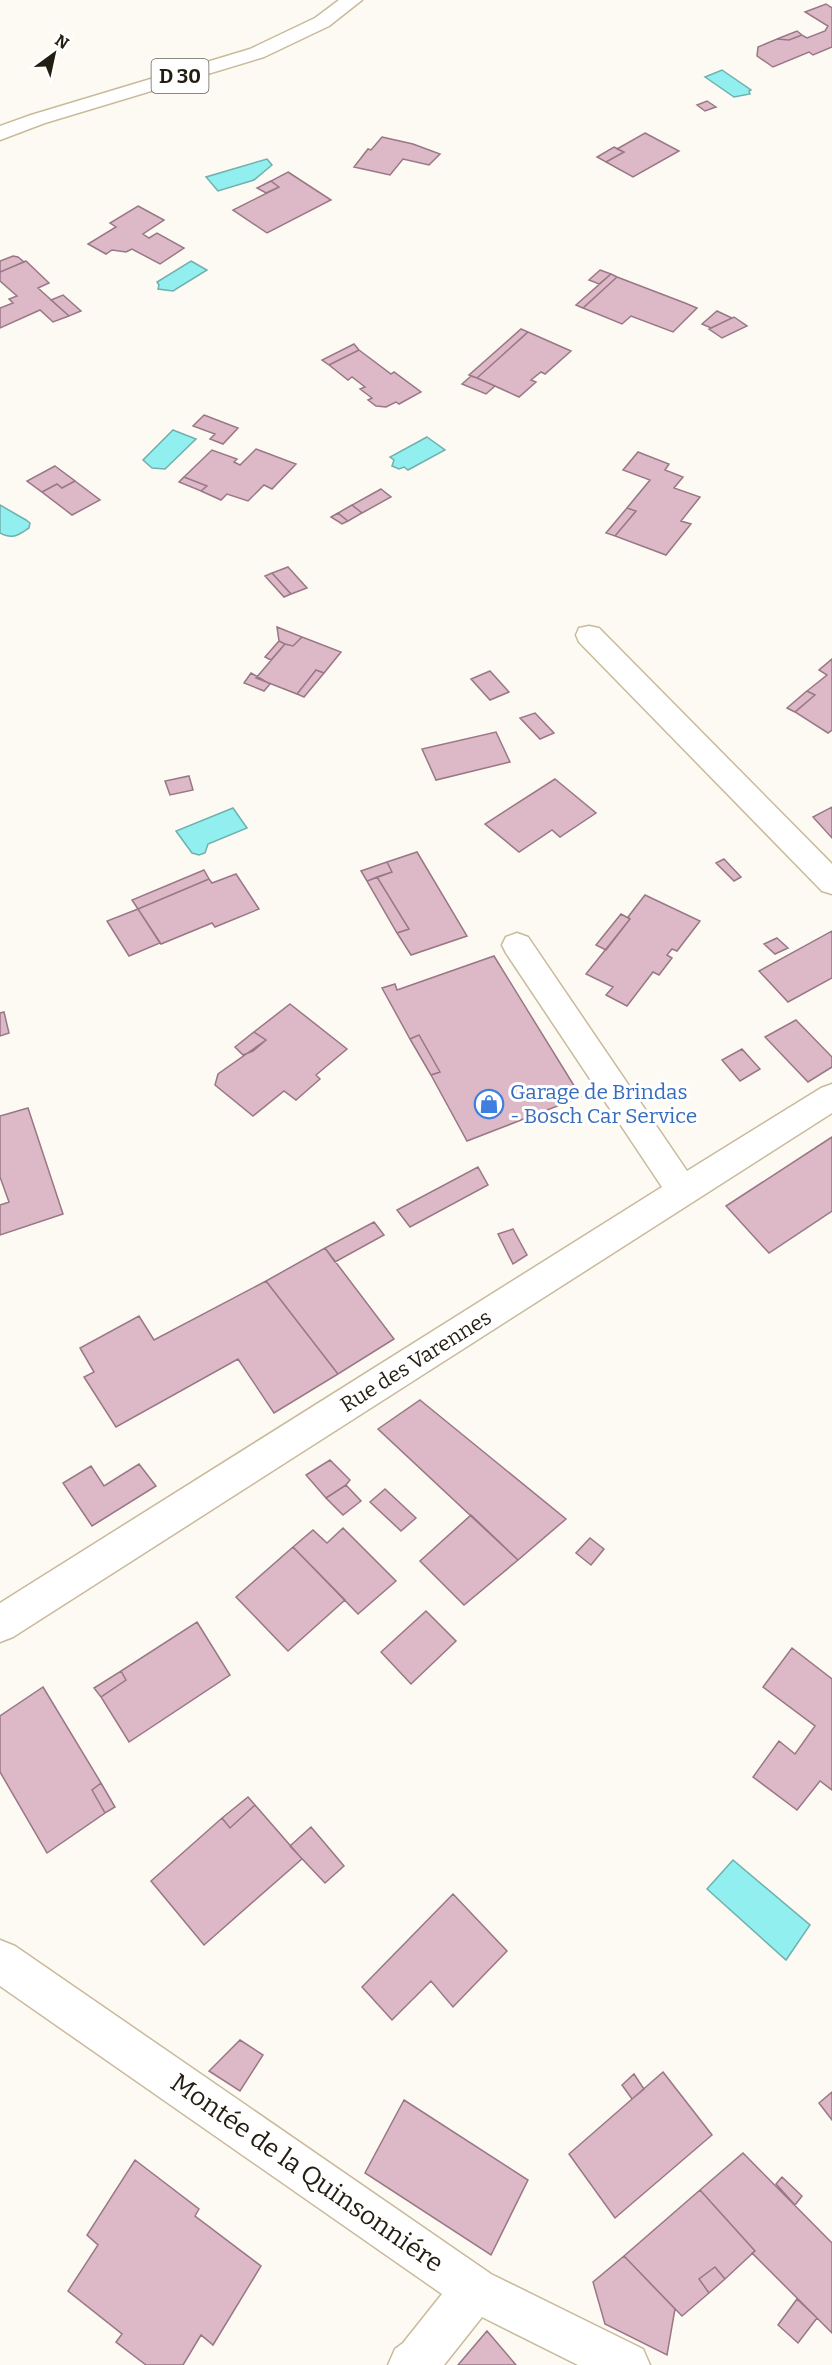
<svg xmlns="http://www.w3.org/2000/svg" width="832" height="2365" font-family="Bitter,serif">
<rect width="100%" height="100%" fill="#fdfaf3"/>
<!-- water -->
<path fill="#91efef" stroke="#70b0ad" stroke-width="1.5" d="M722 70 751 90 749 91 750 94 734 97 705 77Z
M267 159 272 165 254 180 218 191 206 177Z
M191 261 207 270 173 291 158 289 159 285 157 282Z
M173 430 196 439 165 469 152 468 143 460Z
M427 437 445 450 408 470 404 467 399 469 392 466 394 460 390 457Z
M0 505 26 520 30 523 29 528C18 535 13 540 0 533Z
M233 808 247 828 208 844 205 853 199 855 192 853 176 831Z
M733 1860 810 1925 786 1960 707 1889Z"/>
<!-- building -->
<path fill="#ddb8c7" stroke="#997785" stroke-width="1.5" d="M826 4 832 8V47L813 55 809 52 773 67 757 56 758 47 777 39 789 40 802 35 807 38 825 31 828 26 805 12Z
M797 31 802 35 789 40 777 39Z
M707 101 716 107 705 111 697 105Z
M645 133 679 151 633 177 606 162 624 152 617 149Z
M382 137 413 144 440 154 429 165 403 159 390 175 354 167 368 149 371 150Z
M614 147 624 152 606 162 597 157Z
M288 172 331 200 267 233 233 210 279 187 271 181Z
M271 181 279 187 266 193 257 188Z
M138 206 164 220 143 234 149 238 157 233 184 248 160 264 132 249 126 252 112 250 106 254 88 244 116 227 110 223Z
M13 256 18 257 24 262 0 272V261Z
M26 261 49 283 38 288 69 316 53 322 40 310 0 328V308L13 303 9 299 17 296 0 281V272Z
M600 270 611 274 599 284 589 280Z
M611 274 617 277 583 308 576 305Z
M617 277 685 303 697 308 673 332 631 316 622 324 583 308Z
M63 295 81 311 69 316 51 300Z
M717 311 732 318 711 328 702 324Z
M734 317 747 326 722 338 709 329Z
M521 329 528 332 477 378 469 375Z
M528 332 571 351 545 374 541 372 531 380 536 382 519 397 477 378Z
M354 344 359 350 329 365 322 360Z
M359 350 391 374 394 372 421 392 399 404 396 402 386 407 376 406 368 400 372 398 360 389 365 387 352 377 348 380 329 365Z
M471 376 477 378 495 386 486 394 462 384Z
M204 415 238 428 223 444 210 439 215 434 193 426Z
M256 449 296 464 272 489 264 485 248 501 227 494 221 500 201 491 207 486 184 477 212 450 237 459 234 462 240 465Z
M638 452 669 464 665 470 683 477 674 488 700 497 681 521 691 524 666 555 615 536 636 511 627 508 650 480 623 470Z
M55 466 75 481 62 488 57 484 42 492 27 481Z
M184 477 207 486 201 491 179 482Z
M75 481 100 500 72 515 42 492 57 484 62 488Z
M381 489 391 497 362 513 352 505Z
M352 505 362 513 348 521 338 513Z
M627 508 636 511 615 536 606 533Z
M338 513 348 521 342 524 331 517Z
M288 567 307 588 291 594 272 573Z
M272 573 291 594 284 597 265 576Z
M277 627 302 637 293 646 285 644 279 641Z
M302 637 341 652 324 673 316 670 297 694 256 678 285 644 293 646Z
M279 641 285 644 271 660 265 657Z
M832 659V730L828 733 795 712 815 695 807 691 827 675 819 670Z
M316 670 324 673 304 697 297 694Z
M490 671 509 692 490 700 471 679Z
M251 673 270 684 264 691 244 683Z
M807 691 815 695 795 712 787 708Z
M535 713 554 733 540 739 520 718Z
M496 732 510 762 436 780 422 749Z
M189 776 193 790 170 795 165 781Z
M555 779 596 813 560 837 552 830 519 852 485 824Z
M832 807V838L813 817Z
M417 852 467 936 411 955 397 933 409 929 377 877 392 872 387 862Z
M724 859 741 877 734 881 716 863Z
M387 862 392 872 367 881 361 871Z
M204 870 209 879 138 909 132 900Z
M236 874 259 909 215 927 212 923 161 944 138 909 209 879 212 883Z
M377 877 409 929 397 933 367 881Z
M645 895 700 921 677 951 672 949 667 955 672 958 659 975 653 972 627 1006 606 995 613 987 586 974 630 919 628 917Z
M138 909 160 943 129 956 107 921Z
M621 914 630 919 606 950 596 945Z
M832 931V978L788 1002 759 971Z
M777 938 788 948 775 954 764 944Z
M494 956 581 1097 467 1141 431 1075 440 1072 419 1035 410 1039 382 988 395 984 397 990Z
M290 1004 347 1049 316 1075 320 1079 296 1100 284 1091 253 1116 215 1085 218 1074 266 1040 254 1032Z
M4 1012 9 1033 0 1036V1013Z
M796 1020 832 1057V1067L808 1082 765 1037Z
M254 1032 266 1040 253 1051 243 1055 235 1047Z
M419 1035 440 1072 431 1075 410 1039Z
M742 1049 760 1069 740 1081 722 1060Z
M28 1108 63 1214 0 1235V1205L9 1202 0 1177V1116Z
M832 1137V1211L769 1253 726 1206Z
M478 1167 488 1185 410 1227 397 1210Z
M374 1222 384 1235 335 1262 325 1248Z
M513 1229 527 1255 513 1264 498 1234Z
M325 1248 394 1339 338 1374 266 1281Z
M266 1281 338 1374 274 1413 238 1359 116 1427 84 1377 94 1372 80 1348 139 1316 154 1340Z
M420 1400 566 1519 518 1560 378 1429Z
M330 1460 350 1480 346 1485 326 1498 306 1475Z
M139 1464 156 1486 92 1526 63 1483 91 1466 104 1486Z
M346 1485 361 1501 343 1515 326 1498Z
M385 1489 416 1518 401 1531 370 1502Z
M471 1515 518 1560 464 1605 420 1561Z
M343 1528 396 1581 358 1614 293 1547 313 1530 327 1543Z
M590 1538 604 1549 591 1565 576 1553Z
M293 1547 345 1600 288 1651 236 1597Z
M426 1611 456 1641 411 1684 381 1652Z
M197 1622 230 1675 129 1742 101 1697 126 1680 121 1671Z
M792 1648 832 1679V1790L820 1781 797 1810 753 1777 779 1741 795 1754 815 1726 763 1687Z
M121 1671 126 1680 101 1697 94 1688Z
M43 1687 101 1783 92 1790 105 1813 47 1853 0 1772V1716Z
M101 1783 115 1807 105 1813 92 1790Z
M248 1797 255 1805 230 1828 222 1818Z
M255 1805 302 1859 204 1945 151 1881 222 1818 230 1828Z
M311 1827 344 1866 325 1883 290 1846Z
M453 1894 507 1951 453 2007 431 1981 392 2020 362 1987Z
M240 2040 263 2055 240 2091 209 2071Z
M663 2072 712 2135 615 2218 569 2154Z
M634 2074 644 2089 632 2099 622 2085Z
M832 2092V2120L819 2103Z
M404 2100 528 2180 491 2255 365 2173Z
M743 2153 832 2243V2333L752 2253 755 2251 700 2190Z
M135 2160 199 2209 195 2216 261 2266 213 2345 201 2335 183 2365H146L116 2342 122 2334 68 2291 98 2245 87 2235Z
M782 2177 802 2196 795 2205 776 2184Z
M700 2190 755 2251 725 2279 715 2267 699 2279 709 2293 682 2316 624 2256Z
M624 2256 675 2309 667 2355 605 2324 593 2282Z
M715 2267 725 2279 709 2293 699 2279Z
M797 2299 817 2318 798 2343 778 2325Z
M487 2331 516 2365H458Z"/>
<g fill="none" stroke-linecap="round" stroke-linejoin="round">
<!-- minor casing -->
<g stroke="#c9ba9a" stroke-width="3">
<path id="minor" d="M589 626 599 628 832 864V894L822 891 579 642 576 635 579 628Z
M517 933 528 937 687 1171 821 1088 832 1084V1113L13 1637 0 1642V1603L662 1187 506 953 502 945 506 937Z
M0 1940 15 1946 491 2274 643 2349 650 2365H578L482 2317 444 2365H388L395 2349 403 2343 442 2294 0 1986Z"/>
</g>
<!-- primary casing -->
<g stroke="#c9ba9a" stroke-width="3">
<path id="primary" d="M339 0H362L329 26 264 57 45 123 0 140V126L31 115 250 49 315 18Z"/>
</g>
<!-- minor -->
<use href="#minor" fill="#fff" fill-rule="evenodd"/>
<!-- primary -->
<use href="#primary" fill="#fff" fill-rule="evenodd"/>
</g>
<!-- icons -->
<defs>
<g id="shop-ring" transform="scale(1.5)"><circle r="9.5" fill="#fff" stroke="#3f7fe0" stroke-width="1.5"/><path d="M-5-2.5h2.3a2.7 3.5 0 0 1 5.4 0H5L5.5 6h-11ZM-1.5-2.5h3a1.5 2.3 0 0 0-3 0Z" fill="#3f7fe0"/></g>
</defs>
<g fill-rule="evenodd">
<use href="#shop-ring" x="489" y="1104"/>
</g>
<g text-anchor="middle" dominant-baseline="central" stroke-width="6" stroke-linejoin="round" paint-order="stroke">
<!-- shield labels -->
<rect fill="#fff" stroke="#666259" stroke-width="1.5" x="151.5" y="59" width="57" height="34" rx="4.5"/>
<g font-size="20" font-weight="bold" fill="#241e12">
<text x="180" y="76">D 30</text>
</g>
<!-- shop labels -->
<g font-size="21" fill="#366cbe" stroke="#fff" text-anchor="start">
<text x="510" y="1092">Garage de Brindas<tspan x="510" dy="24">- Bosch Car Service</tspan></text>
</g>
<!-- street labels -->
<g font-size="21" fill="#241e12" stroke="#fff">
<text transform="translate(416 1361) rotate(-32)">Rue des Varennes</text>
</g>
<!-- near-street labels -->
<g font-size="26" fill="#241e12" stroke="#fff">
<text transform="translate(307 2173) rotate(35)">Montée de la Quinsonniére</text>
</g>
</g>
<!-- north arrow -->
<g transform="translate(54 54) rotate(33)" stroke="#ffffff" stroke-width="4.5" paint-order="stroke">
<path d="M0-4.5L10 22L0 15L-10 22Z" fill="#241e12"/>
<text y="-9" font-size="16" font-weight="bold" text-anchor="middle" fill="#241e12">N</text>
</g>
</svg>
